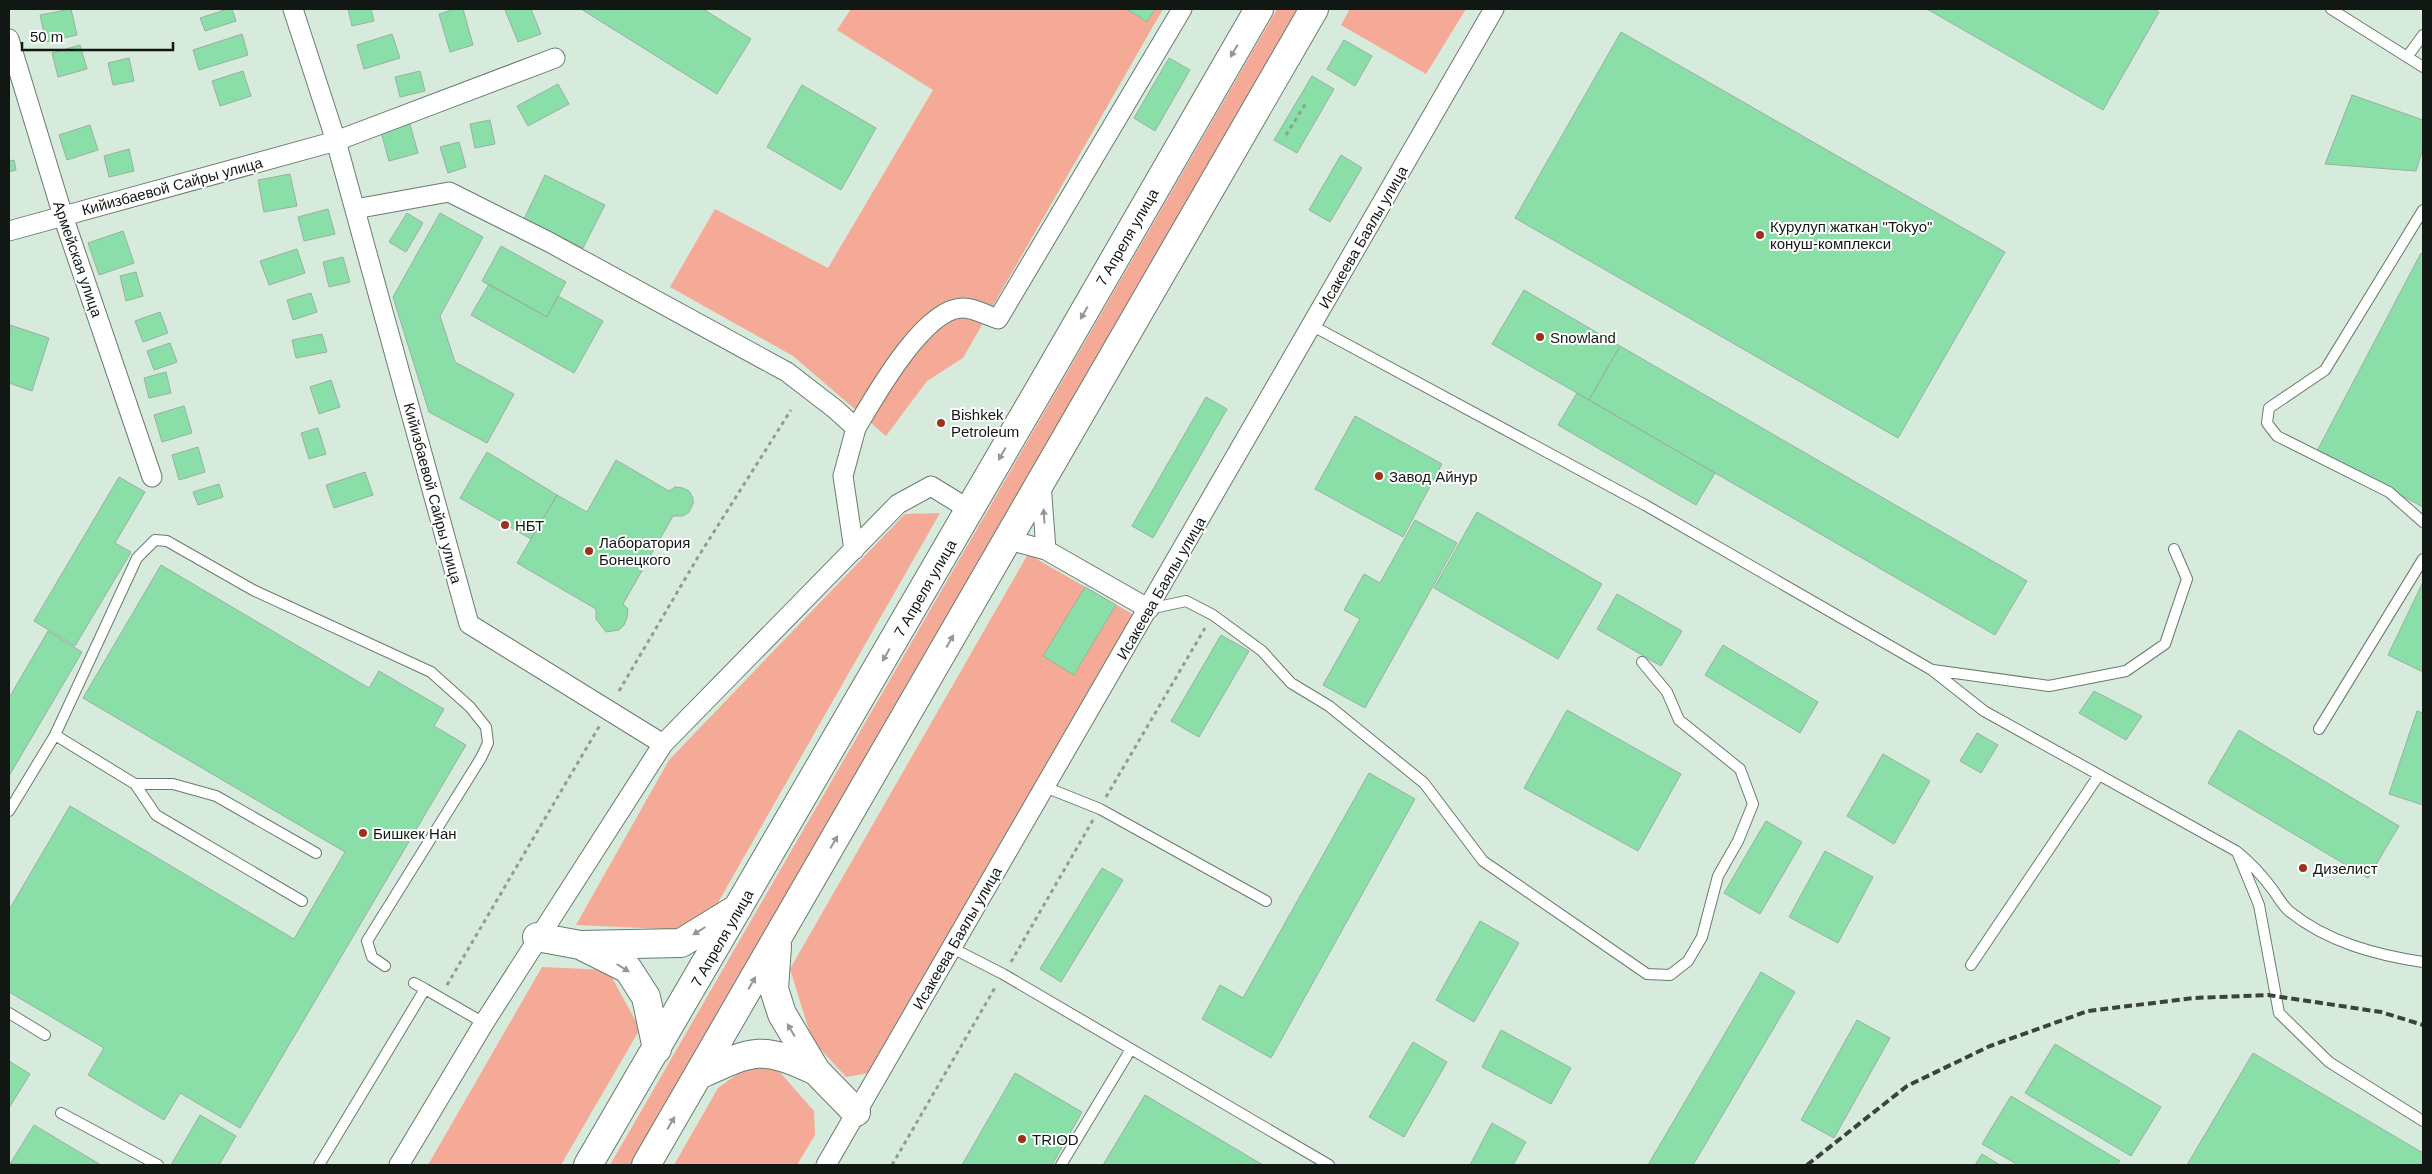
<svg xmlns="http://www.w3.org/2000/svg" width="2432" height="1174" font-family="Arial,sans-serif">
<rect width="100%" height="100%" fill="#d7ebdd"/>
<!-- green -->
<path fill="#f5aa97" d="M851 9H1163L963 358 927 381 886 436 793 356 670 287 715 209 828 268 933 90 837 30Z
M1277 9H1297L631 1165H610Z
M1350 9H1466L1426 74 1341 25Z
M940 513 716 906 687 930 576 925 669 760 905 514Z
M1028 554 1134 615 869 1073 846 1077 812 1040 790 969Z
M542 967 608 970 640 1029 561 1165H428Z
M746 1068 777 1069 814 1111 815 1135 797 1165H674L718 1088Z"/>
<!-- building -->
<path fill="#8adfa8" stroke="#9cafa2" d="M71 9 77 35 46 42 40 15Z
M228 9H232L236 21 205 31 200 18Z
M348 9H371L374 21 352 26Z
M455 9H463L473 45 450 52 439 14Z
M509 9H531L541 34 518 42 505 10Z
M581 9H703L751 39 717 94Z
M1126 9H1155L1147 22Z
M1927 9H2153L2159 12 2103 110Z
M1621 32 2005 252 1898 438 1515 218Z
M242 34 248 55 199 70 193 50Z
M392 34 400 58 364 69 357 45Z
M1344 40 1372 56 1355 86 1327 69Z
M80 45 87 69 58 77 52 53Z
M129 58 134 81 113 85 108 63Z
M1169 58 1190 70 1155 131 1134 118Z
M243 71 251 96 220 106 212 81Z
M420 71 425 91 400 97 395 77Z
M1312 76 1334 89 1297 153 1274 140Z
M558 84 569 104 528 126 517 106Z
M802 85 876 128 841 190 767 147Z
M2352 95 2423 120V148L2416 171 2325 164Z
M490 120 495 144 475 148 470 124Z
M410 124 418 153 389 161 381 132Z
M90 125 98 150 67 160 59 135Z
M459 142 466 167 448 173 440 147Z
M129 149 134 171 109 177 104 156Z
M1341 155 1362 168 1330 222 1309 210Z
M14 160 16 170 9 172V161Z
M290 174 297 206 264 212 258 180Z
M545 175 605 205 583 248 524 219Z
M328 209 335 234 304 241 298 217Z
M407 213 423 223 406 252 389 242Z
M440 213 483 237 440 316 455 362 514 394 487 443 429 412 393 297Z
M123 231 134 263 99 275 88 243Z
M501 246 566 282 547 317 482 281Z
M297 249 305 273 269 285 260 261Z
M2421 253 2423 255V507L2317 451Z
M343 257 350 282 329 287 323 262Z
M136 272 143 296 126 301 120 276Z
M489 284 547 317 558 296 603 321 574 373 471 315Z
M1524 290 1620 346 1589 400 1492 344Z
M311 293 317 312 293 320 287 300Z
M160 312 168 333 143 342 135 321Z
M10 325 49 338 32 391 9 383Z
M322 334 327 352 296 358 292 340Z
M170 343 177 362 154 370 147 351Z
M1620 346 2027 581 1995 635 1589 400Z
M166 372 171 393 149 398 144 378Z
M331 380 340 407 319 414 310 387Z
M1577 393 1715 473 1696 505 1558 425Z
M1206 397 1227 409 1153 538 1132 526Z
M184 406 192 433 162 442 154 415Z
M1355 416 1442 464 1403 537 1315 489Z
M318 428 326 454 309 459 301 433Z
M198 447 205 472 179 480 172 455Z
M487 452 557 495 531 539 460 498Z
M616 460 669 491 675 487 683 488 689 491 693 498V504L689 512 683 516H673L623 604 628 609 627 618 624 625 619 630 606 632 596 619V609L517 563 557 495 587 512Z
M365 472 373 495 334 508 326 485Z
M119 477 145 492 115 543 131 552 75 646 34 621Z
M219 484 223 497 198 505 193 492Z
M1477 512 1602 584 1558 659 1434 588Z
M1415 520 1457 543 1365 708 1323 685 1360 619 1344 610 1364 574 1380 583Z
M161 565 369 688 379 671 444 709 434 726 466 745 240 1128 180 1093 164 1120 88 1075 104 1048 9 992V910L70 806 294 939 345 852 83 698Z
M2423 582V672L2388 655Z
M1085 587 1116 605 1074 675 1043 656Z
M1617 594 1682 631 1661 666 1597 629Z
M48 631 82 652 9 776V698Z
M1221 635 1249 651 1199 737 1171 721Z
M1723 645 1818 702 1800 733 1705 675Z
M2094 691 2142 716 2126 740 2079 713Z
M1567 710 1681 774 1638 851 1524 788Z
M2417 711 2423 713V805L2389 794Z
M2239 730 2399 826 2368 878 2208 783Z
M1977 733 1998 745 1981 773 1960 761Z
M1883 754 1930 781 1894 844 1847 816Z
M1369 773 1415 799 1271 1058 1202 1019 1220 985 1243 998Z
M1766 821 1802 842 1760 914 1724 893Z
M1825 851 1873 877 1838 943 1789 917Z
M1102 868 1123 880 1061 982 1040 969Z
M1480 921 1519 943 1474 1022 1436 1000Z
M1761 972 1795 992 1693 1165H1648Z
M1857 1020 1890 1038 1834 1138 1801 1120Z
M1501 1030 1571 1068 1551 1104 1482 1067Z
M1413 1042 1447 1062 1404 1137 1369 1117Z
M2055 1044 2161 1107 2131 1156 2025 1093Z
M2253 1053 2423 1153V1165H2187Z
M9 1061 30 1074 9 1108Z
M1015 1073 1082 1112 1052 1165H962Z
M1145 1095 1263 1165H1103Z
M2011 1096 2120 1161 2117 1165H2018L1982 1144Z
M200 1115 236 1136 219 1165H171Z
M1492 1123 1526 1142 1513 1165H1470Z
M34 1125 101 1165 10 1164Z
M1982 1154 2000 1165H1975Z"/>
<g fill="none" stroke-linecap="round" stroke-linejoin="round">
<!-- lane casing -->
<g stroke="#697b6e" stroke-width="12">
<path id="lane" d="M2331 9 2423 67
M2407 57 2423 35
M2423 210 2325 370 2269 408 2267 423 2277 436 2389 492 2423 522
M1311 325 1645 505 1932 670 1984 711 2236 851C2251 863 2262 875 2273 890 2278 897 2283 906 2289 911 2327 942 2376 955 2423 962
M1149 609 1186 601 1213 615 1262 651 1291 683 1329 706 1424 783 1483 861 1647 974 1670 975 1688 961 1702 937 1718 876 1738 841 1753 804 1740 769 1679 720 1667 692 1642 662
M1933 670 2049 686 2126 671 2165 644 2187 579 2174 549
M2319 729 2423 559
M55 735 135 784 156 815 302 901
M135 784H173L216 796 316 853
M1045 787 1100 809 1266 901
M9 811 55 735 137 558 155 540 167 541 253 590 431 672 470 707 486 727 488 743 481 758 367 941 372 957 385 966
M2238 854 2259 905 2279 1013 2329 1062 2423 1121
M952 948 1003 974 1329 1165
M1971 965 2099 775
M414 983 425 989
M9 1013 45 1035
M61 1113 158 1165
M319 1165 425 989 484 1023
M1061 1165 1131 1049"/>
</g>
<!-- street casing -->
<g stroke="#697b6e" stroke-width="21">
<path id="street" d="M293 9 336 141 469 624 663 744
M9 39 63 216 152 477
M355 209 449 192 549 242 787 372 835 409 856 428 843 476 854 550
M9 231 336 141 555 58
M856 428C874 398 923 309 962 308 972 307 988 316 998 319L1182 9
M1041 483 1046 550
M1009 540 1046 550 1149 609
M399 1165 484 1023 663 744 898 504 931 486 970 510
M826 1165 1494 9"/>
</g>
<!-- primary casing -->
<g stroke="#697b6e" stroke-width="30">
<path id="primary" d="M537 937 580 945 681 943 738 908
M777 946 774 989 782 1014 816 1071 856 1112
M584 947 628 969 646 997 657 1049
M699 1075C753 1050 761 1045 816 1071
M588 1165 1039 390 1259 9
M646 1165 1314 9"/>
</g>
<!-- path -->
<path stroke="#8f9e93" stroke-width="3" stroke-dasharray="4 4" stroke-linecap="butt" d="M1286 135 1306 103
M619 691 698 557 791 410
M1106 797 1205 628
M1011 962 1093 820
M447 985 600 725
M892 1165 996 986"/>
<!-- lane -->
<use href="#lane" stroke="#fff" stroke-width="10"/>
<!-- street -->
<use href="#street" stroke="#fff" stroke-width="19"/>
<!-- primary -->
<use href="#primary" stroke="#fff" stroke-width="28"/>
<!-- rail -->
<path stroke="#3a443d" stroke-width="4" stroke-dasharray="8 4" stroke-linecap="butt" d="M1807 1165 1907 1086 1990 1046 2088 1011 2194 998 2268 995 2381 1012 2423 1025"/>
</g>
<!-- one-way arrows -->
<defs><path id="oneway-solid" d="M-6-.8H1V-3.2L6.5 0L1 3.2V.8H-6Z" transform="scale(1.25)"/></defs>
<g fill="#949795">
<use href="#oneway-solid" transform="translate(1234 51) rotate(120)"/>
<use href="#oneway-solid" transform="translate(1084 313) rotate(120)"/>
<use href="#oneway-solid" transform="translate(1002 454) rotate(120)"/>
<use href="#oneway-solid" transform="translate(1044 516) rotate(-94)"/>
<use href="#oneway-solid" transform="translate(950 641) rotate(-60)"/>
<use href="#oneway-solid" transform="translate(886 655) rotate(120)"/>
<use href="#oneway-solid" transform="translate(834 842) rotate(-60)"/>
<use href="#oneway-solid" transform="translate(699 931) rotate(148)"/>
<use href="#oneway-solid" transform="translate(623 968) rotate(32)"/>
<use href="#oneway-solid" transform="translate(752 983) rotate(-60)"/>
<use href="#oneway-solid" transform="translate(791 1030) rotate(-121)"/>
<use href="#oneway-solid" transform="translate(671 1123) rotate(-59)"/>
</g>
<!-- markers -->
<g fill="#9b321a" stroke="#fff" stroke-width="2">
<circle cx="1760" cy="235" r="5"/>
<circle cx="1540" cy="337" r="5"/>
<circle cx="941" cy="423" r="5"/>
<circle cx="1379" cy="476" r="5"/>
<circle cx="505" cy="525" r="5"/>
<circle cx="589" cy="551" r="5"/>
<circle cx="363" cy="833" r="5"/>
<circle cx="2303" cy="868" r="5"/>
<circle cx="1022" cy="1139" r="5"/>
</g>
<g text-anchor="middle" dominant-baseline="central" stroke-width="4" stroke-linejoin="round" paint-order="stroke">
<!-- street labels -->
<g font-size="15" fill="#111813" stroke="#fff">
<text transform="translate(172 186) rotate(-15)">Кийизбаевой Сайры улица</text>
<text transform="translate(1127 237) rotate(-60)">7 Апреля улица</text>
<text transform="translate(1363 237) rotate(-60)">Исакеева Баялы улица</text>
<text transform="translate(78 259) rotate(71)">Армейская улица</text>
<text transform="translate(433 493) rotate(75)">Кийизбаевой Сайры улица</text>
<text transform="translate(925 588) rotate(-60)">7 Апреля улица</text>
<text transform="translate(1161 588) rotate(-60)">Исакеева Баялы улица</text>
<text transform="translate(722 938) rotate(-60)">7 Апреля улица</text>
<text transform="translate(957 938) rotate(-60)">Исакеева Баялы улица</text>
</g>
<!-- poi labels -->
<g font-size="15" fill="#111813" stroke="#fff" text-anchor="start">
<text x="1770" y="226">Курулуп жаткан "Tokyo"<tspan x="1770" dy="17">конуш-комплекси</tspan></text>
<text x="1550" y="337">Snowland</text>
<text x="951" y="414">Bishkek<tspan x="951" dy="17">Petroleum</tspan></text>
<text x="1389" y="476">Завод Айнур</text>
<text x="515" y="525">НБТ</text>
<text x="599" y="542">Лаборатория<tspan x="599" dy="17">Бонецкого</tspan></text>
<text x="373" y="833">Бишкек Нан</text>
<text x="2313" y="868">Дизелист</text>
<text x="1032" y="1139">TRIOD</text>
</g>
</g>
<!-- border -->
<rect width="2432" height="1174" fill="none" stroke="#111813" stroke-width="20"/>
<!-- scale -->
<path d="M22 42v8h151v-8" fill="none" stroke="#111813" stroke-width="2.5"/>
<text x="30" y="42" font-size="15" fill="#111813" stroke="#ffffff" stroke-width="4" paint-order="stroke">50 m</text>
</svg>
